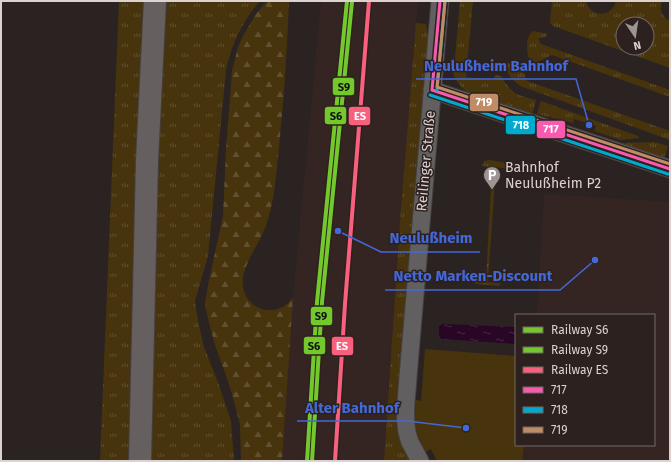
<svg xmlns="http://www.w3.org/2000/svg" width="671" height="462" font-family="'Fira Sans',sans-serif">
<defs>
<pattern id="grass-tufts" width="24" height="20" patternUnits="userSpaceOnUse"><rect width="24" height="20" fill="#47340d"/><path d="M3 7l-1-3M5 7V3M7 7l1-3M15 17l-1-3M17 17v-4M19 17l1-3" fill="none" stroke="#61502f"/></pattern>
<pattern id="forest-firs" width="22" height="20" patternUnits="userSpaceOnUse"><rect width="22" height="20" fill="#47340d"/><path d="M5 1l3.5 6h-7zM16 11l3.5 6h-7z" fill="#61502f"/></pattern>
<pattern id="water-ripples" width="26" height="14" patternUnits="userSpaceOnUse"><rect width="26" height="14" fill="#290625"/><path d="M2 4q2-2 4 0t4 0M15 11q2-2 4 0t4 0" fill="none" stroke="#472944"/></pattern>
</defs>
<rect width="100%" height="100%" fill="#2a2322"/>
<!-- built -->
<path fill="#352522" d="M321 1H418L401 208 384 461H282L290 328Z
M544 194 670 202V461H522L524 445H654V315H537Z"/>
<!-- grass -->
<path fill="url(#grass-tufts)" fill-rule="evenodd" d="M119 1H144L133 281 129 461H100Z
M167 1H260C241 24 233 41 226 70L208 256 195 301 198 321 204 347 219 385 231 421 234 461H151L157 176Z
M460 1H473L466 77 494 80 495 75 501 76C513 95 515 94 536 100L532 116 470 94C457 86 451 74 451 58H455Z
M552 1H586C590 18 612 18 616 1H662C659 10 662 17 670 21V68L553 26 550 23ZM623 24H647V48H623Z
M416 23 426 24 429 40 409 280 413 461H384L401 208Z
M534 31 547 34V36L538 39 541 44 670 90V97L552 55 536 63 528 57C527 48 525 35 534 31Z
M507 63 522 67 527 81 670 131V140L523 87C513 82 506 75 507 63Z
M541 101 638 136 639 138 621 140 594 131 596 126 574 119 573 123 537 114Z
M654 142 668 146 664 158 620 143Z
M489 160 502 162 510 165 509 169 496 167 488 282 500 283V286L475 284V281L486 282 492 167 482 166 484 161Z"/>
<!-- forest -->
<path fill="url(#forest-firs)" d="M267 1H289C287 50 284 98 279 147 276 174 275 202 265 228 259 245 240 267 243 287 247 312 279 319 293 297L282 461H241L240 424 230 387 215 345 209 323 205 304 208 285 223 216 226 150 232 71 238 47 243 36 256 14Z"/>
<!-- park -->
<path fill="#47340d" d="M425 349 516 356V445H524L522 461H437L431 449 425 452C414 432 414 422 416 400L421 401Z"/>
<!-- water -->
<path fill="url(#water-ripples)" d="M443 324 516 327V344L441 339 439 336V326Z"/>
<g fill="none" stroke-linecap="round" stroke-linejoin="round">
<!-- street casing -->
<g stroke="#45403f" stroke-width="19">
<path id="street" d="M432 90 670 169
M420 461C417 455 413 448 410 442 402 422 407 397 408 377L440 1"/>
</g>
<!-- primary casing -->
<g stroke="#45403f" stroke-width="24">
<path id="primary" d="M140 461 147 161 155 1"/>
</g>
<!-- street -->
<use href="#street" stroke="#625f60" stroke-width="17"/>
<!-- primary -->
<use href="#primary" stroke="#655f60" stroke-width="22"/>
<!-- bus-1 casing -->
<g stroke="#2d211f" stroke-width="6">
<path id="bus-1" d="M432 90 670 169
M432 90 440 1"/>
</g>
<!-- bus-2 casing -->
<g stroke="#2d211f" stroke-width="6">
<path id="bus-2" d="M437 90 445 1
M430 95 668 174"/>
</g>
<!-- bus-3 casing -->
<g stroke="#2d211f" stroke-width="6">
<path id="bus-3" d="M445 1 437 87 670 164"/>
</g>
<!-- bus-1 -->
<use href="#bus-1" stroke="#f75aaf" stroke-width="3"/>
<!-- bus-2 -->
<use href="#bus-2" stroke="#00a9ce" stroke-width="3"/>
<!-- bus-3 -->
<use href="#bus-3" stroke="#c18c65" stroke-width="3"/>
<!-- rail-1 casing -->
<g stroke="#2d211f" stroke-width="7">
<path id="rail-1" d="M307 461 317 302 347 1"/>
</g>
<!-- rail-2 casing -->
<g stroke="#2d211f" stroke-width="7">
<path id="rail-2" d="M312 461 322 302 352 2"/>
</g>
<!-- rail-3 casing -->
<g stroke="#2d211f" stroke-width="7">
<path id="rail-3" d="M335 461 345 304 369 1"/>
</g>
<!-- rail-1 -->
<use href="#rail-1" stroke="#73c82c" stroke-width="4"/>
<!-- rail-2 -->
<use href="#rail-2" stroke="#73c82c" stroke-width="4"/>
<!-- rail-3 -->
<use href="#rail-3" stroke="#f8607d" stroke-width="4"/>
</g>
<!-- icons -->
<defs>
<g id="parking-pin" transform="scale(0.9)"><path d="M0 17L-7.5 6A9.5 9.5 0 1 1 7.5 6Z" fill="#9d9594" stroke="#2d211f"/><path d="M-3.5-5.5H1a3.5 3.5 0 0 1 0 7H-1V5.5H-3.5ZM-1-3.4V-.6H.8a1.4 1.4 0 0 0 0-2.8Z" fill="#fff"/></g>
</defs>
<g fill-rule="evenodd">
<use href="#parking-pin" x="492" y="175"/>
</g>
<g text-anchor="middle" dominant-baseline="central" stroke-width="3" stroke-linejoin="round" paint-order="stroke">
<!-- street labels -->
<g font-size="14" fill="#dbd2d1" stroke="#2d211f">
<text transform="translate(426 161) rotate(-85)">Reilinger Straße</text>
</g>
<!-- poi labels -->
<g font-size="14" fill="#dbd2d1" stroke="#2d211f" text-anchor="start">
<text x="505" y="167">Bahnhof<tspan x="505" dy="16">Neulußheim P2</tspan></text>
</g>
</g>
<!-- callouts -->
<path fill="none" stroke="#4368d7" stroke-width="1.5" d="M589 125L576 79H416M338 231L381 252H480M595 260L560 290H385M466 428L407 421H297"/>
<g fill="#4368d7" stroke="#2d211f" stroke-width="1.5">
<circle cx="589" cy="125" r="4"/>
<circle cx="338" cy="231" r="4"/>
<circle cx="595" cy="260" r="4"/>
<circle cx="466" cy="428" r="4"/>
</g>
<g font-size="15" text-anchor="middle" font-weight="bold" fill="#4368d7" stroke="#2d211f" stroke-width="3" stroke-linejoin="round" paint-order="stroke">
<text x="496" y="71">Neulußheim Bahnhof</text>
<text x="431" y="243">Neulußheim</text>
<text x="473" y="281">Netto Marken-Discount</text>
<text x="352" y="413">Alter Bahnhof</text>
</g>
<g stroke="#2d211f" stroke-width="1.5">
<rect x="332" y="77" width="23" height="19" rx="4" fill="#73c82c"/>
<rect x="469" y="93" width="30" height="19" rx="4" fill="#c18c65"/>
<rect x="324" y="106" width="23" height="19" rx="4" fill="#73c82c"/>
<rect x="348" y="106" width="23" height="20" rx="4" fill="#f8607d"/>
<rect x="505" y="115" width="31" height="20" rx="4" fill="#00a9ce"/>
<rect x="536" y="120" width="30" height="19" rx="4" fill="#f75aaf"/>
<rect x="310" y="306" width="23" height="20" rx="4" fill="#73c82c"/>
<rect x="303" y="336" width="23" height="19" rx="4" fill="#73c82c"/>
<rect x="331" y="336" width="23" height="20" rx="4" fill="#f8607d"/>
</g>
<g font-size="11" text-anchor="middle" font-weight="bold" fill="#fff">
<text x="484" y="106">719</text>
<text x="360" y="120">ES</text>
<text x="521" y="129">718</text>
<text x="551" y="133">717</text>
<text x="342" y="350">ES</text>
</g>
<g font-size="11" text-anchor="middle" font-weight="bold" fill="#111">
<text x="344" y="91">S9</text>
<text x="336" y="120">S6</text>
<text x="321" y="320">S9</text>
<text x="314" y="350">S6</text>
</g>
<!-- border -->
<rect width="671" height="462" fill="none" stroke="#dbd2d1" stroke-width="4"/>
<!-- legend -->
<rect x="515" y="314" width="140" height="132" fill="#2d211f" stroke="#736866"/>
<rect x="523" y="327" width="20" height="6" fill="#73c82c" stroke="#736866"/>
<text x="551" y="334" font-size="12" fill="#dbd2d1">Railway S6</text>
<rect x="523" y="347" width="20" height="6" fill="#73c82c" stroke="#736866"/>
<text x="551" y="354" font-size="12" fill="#dbd2d1">Railway S9</text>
<rect x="523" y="367" width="20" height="6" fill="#f8607d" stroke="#736866"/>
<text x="551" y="374" font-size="12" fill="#dbd2d1">Railway ES</text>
<rect x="523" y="387" width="20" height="6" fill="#f75aaf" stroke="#736866"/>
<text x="551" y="394" font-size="12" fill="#dbd2d1">717</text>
<rect x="523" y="407" width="20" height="6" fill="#00a9ce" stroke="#736866"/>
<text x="551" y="414" font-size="12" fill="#dbd2d1">718</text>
<rect x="523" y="427" width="20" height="6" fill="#c18c65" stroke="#736866"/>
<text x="551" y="434" font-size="12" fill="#dbd2d1">719</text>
<!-- north arrow -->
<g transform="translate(635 36) rotate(167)"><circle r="19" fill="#2d211f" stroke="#736866"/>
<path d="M0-3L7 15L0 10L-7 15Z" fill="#9d9594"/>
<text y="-6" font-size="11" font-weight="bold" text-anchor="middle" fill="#dbd2d1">N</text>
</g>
</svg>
